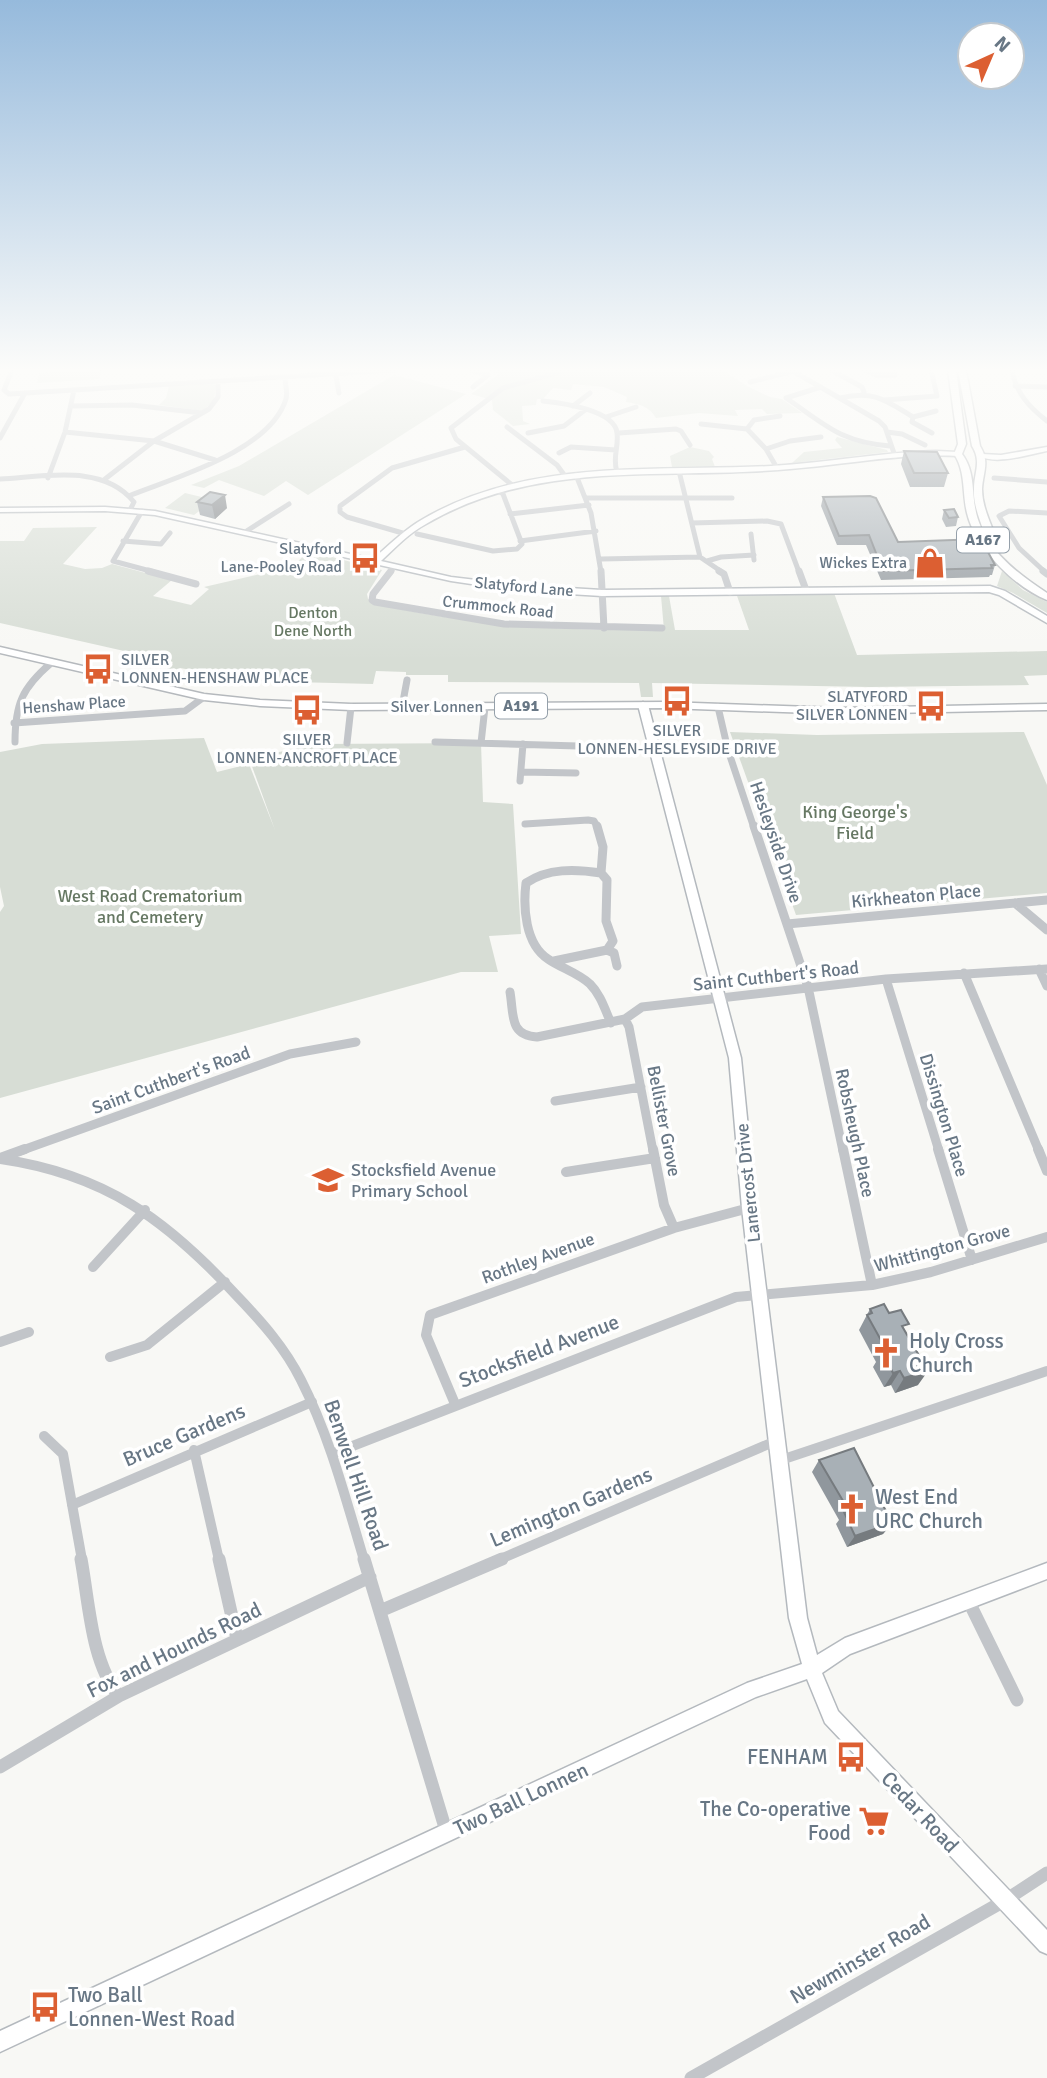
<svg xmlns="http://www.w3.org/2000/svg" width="1047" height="2078" font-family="Signika,sans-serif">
<rect width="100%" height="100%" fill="#f8f8f5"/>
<!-- green -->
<path fill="#d7ddd5" d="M101 370 99 379 37 383 39 373Z
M485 370H723L747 386 770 397 782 399 802 413 767 414 762 409 735 410 738 416 699 413 656 418C649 406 639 404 626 402L627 397 604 387 573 384 571 390 553 388 543 399H537L536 405 522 406 523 421 530 424 513 426 493 410 492 400 471 394 499 374Z
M394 375 466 394 308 495 286 481 264 496 219 480 204 488 191 485 239 466Z
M211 383 216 385 214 400 203 411 159 405 166 398 169 386Z
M837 437 887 450 888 452 792 463 804 452 842 448 835 440Z
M690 447 709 451 714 457 712 459 715 467H672L670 456Z
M185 493 214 500 194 515 165 508Z
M97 527 63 564 85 569 102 568 112 564 172 580 153 596 191 605 209 589 204 587 273 571 283 562 294 565 309 551 382 570 367 594 368 599 376 604C472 626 567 631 664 630L661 596H669L675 630H749L736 593H834L857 655 1047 651V675L1024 676 1029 685 870 687 652 683 653 697H641L639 683 448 682V675H406V672L376 671 373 684 255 681 180 668 166 682 157 680 173 662 0 623V541H24L33 528Z
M1002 571 1023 590 1047 602V613L1013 593 997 586Z
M730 732 817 735 1024 732 1047 785V893L796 915Z
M204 738 217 772 249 764 275 830 249 758 319 744 481 743 483 802 513 804 521 934 489 936 498 972H461L0 1098V912L4 906 0 887V752L42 744Z"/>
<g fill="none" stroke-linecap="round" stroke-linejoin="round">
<!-- secondary casing -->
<g stroke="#b4b9be" stroke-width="3">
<path id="secondary" d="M1047 447V451C1026 455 998 465 978 456L982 454 1001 455Z
M936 451 958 452 962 454 958 456C897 453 839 466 778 470 658 479 535 460 426 524 409 533 395 548 381 561L451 577 519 585 602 590 990 586 1005 591 1047 616V623L999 595 989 592 602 596 519 591 451 581 155 515 105 511 0 512V508L105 507 155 511 373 559C388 546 402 532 418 522 524 457 653 472 771 466 826 463 881 452 936 451Z
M643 702 648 705 741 1058 756 1208 807 1618 817 1655 845 1638 1047 1563V1579L850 1654 822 1673 838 1711 1047 1930V1954L1040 1951 825 1723 807 1679 756 1697 0 2052V2031L747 1683 802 1664 789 1618 742 1208 729 1058 638 705Z"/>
</g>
<!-- primary casing -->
<g stroke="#b5b9bd" stroke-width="3">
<path id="primary" d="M948 370H956L966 444 962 454C974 470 972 488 975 507 981 546 1016 573 1047 593V600C1014 587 975 547 967 513 962 492 966 472 954 454L958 444Z
M958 370H966L980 446C990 462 983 472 982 489 982 505 989 519 994 533L989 536 984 533C980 519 973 505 974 489 974 472 982 462 972 446Z
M0 647 204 694 260 700 351 704 666 702 840 708 1047 704V710L840 714 666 708 351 710 260 706 204 700 0 653Z"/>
</g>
<!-- street-far4 -->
<path stroke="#c2c5c9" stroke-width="5" d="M12 370 4 390 9 394 395 370
M335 370 339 393
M470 370 488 375 473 387
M791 370 879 421 885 427 895 456
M831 370 862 387 864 392
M864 370 876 375H895L893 370
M1012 370C1016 393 1029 407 1047 421
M750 382 794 371
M1015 386 1047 387
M821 387 786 398C826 425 840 442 890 446
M840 398C874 390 885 400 913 417L912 422 932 433
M884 400 937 396 931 370
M543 401C562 403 615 410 617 433 619 447 612 458 617 472
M71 406 132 405 202 413
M573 406 590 393
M606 417 636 407
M913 417 936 411
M701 424 747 429
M507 427 557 465 565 476
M65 432 154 441 215 460
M887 432 902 434 925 445
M528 433 564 426 585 410
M619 433 676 429 681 431 690 445
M0 438 25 393
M766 449 790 441 821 437
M559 453 571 447 616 450
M777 468 766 449 747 429 754 420 780 416
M679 471 700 557 722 572
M576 475 591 513 601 572
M48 478 65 432 74 390
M994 478 1047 482
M0 479C43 477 103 463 134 502L130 510
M105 479 154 441 209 409 218 397V381
M512 485 456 439 451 428 503 388 560 372
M131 495C176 477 270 451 286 399 288 392 285 384 285 377
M587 498H732
M142 511 113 561 154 572
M510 514 589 505
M692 523 767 521 781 524 799 572
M245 532 289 504
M406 534 347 517 340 512V506L392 468 465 447
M417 534 493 551 517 549 522 544 503 494 497 490
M751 534 754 560
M123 541 161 544 170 533
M520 541 596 531
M601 559 700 557
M707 561 721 557 754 555
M390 572 394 567
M1045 572 1019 548 999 516 1009 511 1047 513"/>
<!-- street-far3 -->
<path stroke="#c2c5c9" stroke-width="7" d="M148 571 196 584
M391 571 373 594 372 600 375 602 504 624 662 628
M601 571 604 628
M719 571 724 574 730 592
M799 571 806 590
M1043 571 1047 574
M402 707 407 680
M718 707 728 750 754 828
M14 723 185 711 204 697
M15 742C15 704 22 688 51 663
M435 742 578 746
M347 743 351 707
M481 743 485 707
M521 772 576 773
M520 781 523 744
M525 824 588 820 594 821 598 828"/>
<!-- street-far2 -->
<path stroke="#c2c5c9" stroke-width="9" d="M597 826 603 847 601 873 607 880 606 921 613 941 607 950
M754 826 808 987 843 1151
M601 873C575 869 548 868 526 883 523 907 525 944 548 959 561 968 578 973 590 984 601 995 605 1010 611 1023
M1015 903 1047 930
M787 924 1047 900
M554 961 607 950 614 953 617 966
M1039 969 1047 986
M964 973 1039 1151
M886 979 939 1151
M510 992C514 1015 509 1035 537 1037L625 1019 642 1007 886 979 1047 969
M625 1019 629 1027 653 1151
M555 1101 641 1087
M20 1151 290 1054 356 1042"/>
<!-- street-far1 -->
<path stroke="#c2c5c9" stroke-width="10" d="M653 1149 664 1205 674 1228
M843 1149 872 1285
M938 1149 972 1260
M1038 1149 1047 1171
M0 1158 25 1149
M0 1159C105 1174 167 1220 237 1296 262 1322 285 1348 301 1380 330 1437 346 1500 364 1560
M566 1172 655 1158
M93 1267 145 1210
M0 1342 29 1332
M110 1357 147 1345 225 1282
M455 1404 426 1335 430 1315 674 1228 749 1208
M44 1436 63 1454 82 1560
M194 1450 219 1560
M332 1454 736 1297 872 1285 931 1272 1047 1237
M781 1460 1047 1371
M72 1505 312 1402
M498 1560 778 1440"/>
<!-- street -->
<path stroke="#c2c5c9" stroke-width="13" d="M81 1559C89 1602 91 1662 119 1696
M219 1559 237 1639
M364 1559 447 1834
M968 1600 1017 1700
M380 1611 502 1559
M0 1767 119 1696 370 1577
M691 2078 1004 1901 1047 1873"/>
<!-- secondary -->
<use href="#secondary" fill="#fff" fill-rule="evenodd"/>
<!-- primary -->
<use href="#primary" fill="#fff" fill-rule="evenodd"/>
</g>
<!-- wall -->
<path fill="#90979d" d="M904 451 948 473 944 487H910L901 464Z
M823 497 898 542 995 565 992 575H990L989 577 881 580 866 545H837L821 506Z
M197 502 227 508 215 519 200 515Z
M944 510 958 517 956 526 946 527 942 519Z
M870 1309 889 1313 905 1331 918 1385 895 1393 891 1385 884 1387 873 1367 876 1362 859 1330Z
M819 1460 892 1523 883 1534 847 1547 836 1524 839 1520 812 1472Z"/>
<!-- shaded-wall -->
<path fill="#767b7f" d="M225 495 227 508 215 519 212 505Z
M900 1371 891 1385 884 1387 893 1373Z
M928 1371 918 1385 895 1393 904 1378Z
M892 1523 883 1534 847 1547 855 1536Z"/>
<!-- building -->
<path fill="#a8b0b6" stroke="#767b7f" stroke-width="2" d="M904 451 937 452 948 473H914Z
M210 492 225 495 212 505 197 502Z
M870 496 876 498 898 542 981 539 995 565H991L992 568 883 571 869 535 839 536 823 497Z
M954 509 958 517 949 518 944 510Z
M884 1304 889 1313 901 1310 909 1324 902 1326 928 1371 904 1378 900 1371 893 1373 882 1352 887 1351 867 1315 872 1313 870 1309Z
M854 1448 892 1523 855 1536 844 1512 849 1511 819 1460Z"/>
<!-- sky -->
<linearGradient id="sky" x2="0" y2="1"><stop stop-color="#96badc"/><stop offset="0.56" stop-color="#fcfcfa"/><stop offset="1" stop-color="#fcfcfa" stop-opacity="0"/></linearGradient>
<rect width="1047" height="661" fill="url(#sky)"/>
<!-- icons -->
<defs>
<g id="bus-bare" transform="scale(2.415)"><path d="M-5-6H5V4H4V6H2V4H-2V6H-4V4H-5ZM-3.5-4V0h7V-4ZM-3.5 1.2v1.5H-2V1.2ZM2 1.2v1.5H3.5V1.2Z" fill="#dc5f32" stroke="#fff" stroke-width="2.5" paint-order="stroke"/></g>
<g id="shop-bare" transform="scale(2.415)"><path d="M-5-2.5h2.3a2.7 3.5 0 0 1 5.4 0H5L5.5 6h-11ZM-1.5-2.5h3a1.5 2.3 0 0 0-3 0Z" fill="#dc5f32" stroke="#fff" stroke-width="2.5" paint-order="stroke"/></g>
<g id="school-bare" transform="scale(2.415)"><path d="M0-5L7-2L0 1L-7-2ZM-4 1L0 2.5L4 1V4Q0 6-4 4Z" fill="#dc5f32" stroke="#fff" stroke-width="2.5" paint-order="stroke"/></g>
<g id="church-bare" transform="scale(2.415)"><path d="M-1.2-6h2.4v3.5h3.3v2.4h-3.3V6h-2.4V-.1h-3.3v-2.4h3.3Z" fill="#dc5f32" stroke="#fff" stroke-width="2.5" paint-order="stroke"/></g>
<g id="supermarket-bare" transform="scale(2.415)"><path d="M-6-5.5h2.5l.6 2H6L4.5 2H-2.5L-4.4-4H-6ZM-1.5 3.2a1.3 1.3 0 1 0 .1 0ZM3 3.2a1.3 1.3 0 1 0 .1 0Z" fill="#dc5f32" stroke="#fff" stroke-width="2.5" paint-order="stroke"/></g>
</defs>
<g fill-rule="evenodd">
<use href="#bus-bare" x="365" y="558"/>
<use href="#shop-bare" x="930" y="563"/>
<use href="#bus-bare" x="98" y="669"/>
<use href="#bus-bare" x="677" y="701"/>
<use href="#bus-bare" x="931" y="706"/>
<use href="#bus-bare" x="307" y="710"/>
<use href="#school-bare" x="328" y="1180"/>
<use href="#church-bare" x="886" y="1353"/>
<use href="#church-bare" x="852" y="1509"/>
<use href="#bus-bare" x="851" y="1757"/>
<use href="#supermarket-bare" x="874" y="1821"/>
<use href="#bus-bare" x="45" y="2007"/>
</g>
<g text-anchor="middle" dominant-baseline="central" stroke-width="7" stroke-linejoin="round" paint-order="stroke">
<!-- shield labels -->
<g fill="#fff" stroke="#95a0aa" stroke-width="2">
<rect x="957" y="527.5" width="52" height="25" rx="5"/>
<rect x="495" y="693.5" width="52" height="25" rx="5"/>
</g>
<g font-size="16" font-weight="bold" fill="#687785">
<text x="983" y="540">A167</text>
<text x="521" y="706">A191</text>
</g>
<!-- far-poi labels -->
<g font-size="16" fill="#687785" stroke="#fff" text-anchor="end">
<text x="342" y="549">Slatyford<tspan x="342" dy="18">Lane-Pooley Road</tspan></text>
<text x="907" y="563">Wickes Extra</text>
<text x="121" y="660" text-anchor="start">SILVER<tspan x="121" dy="18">LONNEN-HENSHAW PLACE</tspan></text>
<text x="908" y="697">SLATYFORD<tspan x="908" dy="18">SILVER LONNEN</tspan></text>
<text x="677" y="731" text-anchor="middle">SILVER<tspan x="677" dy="18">LONNEN-HESLEYSIDE DRIVE</tspan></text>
<text x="307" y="740" text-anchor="middle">SILVER<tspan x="307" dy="18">LONNEN-ANCROFT PLACE</tspan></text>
</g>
<!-- far-street labels -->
<g font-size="16" fill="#687785" stroke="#fff">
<text transform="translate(524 587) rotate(5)">Slatyford Lane</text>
<text transform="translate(498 607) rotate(6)">Crummock Road</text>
<text transform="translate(74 705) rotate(-4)">Henshaw Place</text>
<text x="437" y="707">Silver Lonnen</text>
</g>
<!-- far-park labels -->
<g font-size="16" fill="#667863" stroke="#fff">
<text x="313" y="613">Denton<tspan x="313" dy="18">Dene North</tspan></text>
</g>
<!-- park labels -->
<g font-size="18" fill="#667863" stroke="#fff">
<text x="855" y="812">King George's<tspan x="855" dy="21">Field</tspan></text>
<text x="150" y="896">West Road Crematorium<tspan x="150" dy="21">and Cemetery</tspan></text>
</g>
<!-- street labels -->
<g font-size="18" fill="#687785" stroke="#fff">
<text transform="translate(776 842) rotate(71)">Hesleyside Drive</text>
<text transform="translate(916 896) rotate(-5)">Kirkheaton Place</text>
<text transform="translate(776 976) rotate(-6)">Saint Cuthbert's Road</text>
<text transform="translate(171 1080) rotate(-20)">Saint Cuthbert's Road</text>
<text transform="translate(944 1115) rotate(73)">Dissington Place</text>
<text transform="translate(664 1121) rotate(79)">Bellister Grove</text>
<text transform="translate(855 1133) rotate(78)">Robsheugh Place</text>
<text transform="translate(748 1183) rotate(-96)">Lanercost Drive</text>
<text transform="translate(942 1248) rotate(-15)">Whittington Grove</text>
<text transform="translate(538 1258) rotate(-20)">Rothley Avenue</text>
</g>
<!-- poi labels -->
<g font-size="18" fill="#687785" stroke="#fff" text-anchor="start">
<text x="351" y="1170">Stocksfield Avenue<tspan x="351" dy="21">Primary School</tspan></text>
</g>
<!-- near-poi labels -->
<g font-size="21" fill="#687785" stroke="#fff" text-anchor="start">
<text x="909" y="1341">Holy Cross<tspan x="909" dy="24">Church</tspan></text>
<text x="875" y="1497">West End<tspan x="875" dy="24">URC Church</tspan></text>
<text x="828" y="1757" text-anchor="end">FENHAM</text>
<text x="851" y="1809" text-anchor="end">The Co-operative<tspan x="851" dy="24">Food</tspan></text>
<text x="68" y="1995">Two Ball<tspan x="68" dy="24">Lonnen-West Road</tspan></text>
</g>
<!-- near-street labels -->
<g font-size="21" fill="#687785" stroke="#fff">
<text transform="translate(539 1351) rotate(-21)">Stocksfield Avenue</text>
<text transform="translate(184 1435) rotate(-23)">Bruce Gardens</text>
<text transform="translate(356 1475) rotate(71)">Benwell Hill Road</text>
<text transform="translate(571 1507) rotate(-23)">Lemington Gardens</text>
<text transform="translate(174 1650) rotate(-26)">Fox and Hounds Road</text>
<text transform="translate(521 1799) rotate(-25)">Two Ball Lonnen</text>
<text transform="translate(920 1812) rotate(47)">Cedar Road</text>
<text transform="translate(860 1959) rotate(-30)">Newminster Road</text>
</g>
</g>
<!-- north arrow -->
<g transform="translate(991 56) rotate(44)"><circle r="33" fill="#ffffff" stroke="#c3c9ce" stroke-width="2"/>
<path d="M0-5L12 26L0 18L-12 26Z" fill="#dc5f32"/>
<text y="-10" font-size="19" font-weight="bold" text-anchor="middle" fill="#687785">N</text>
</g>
</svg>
